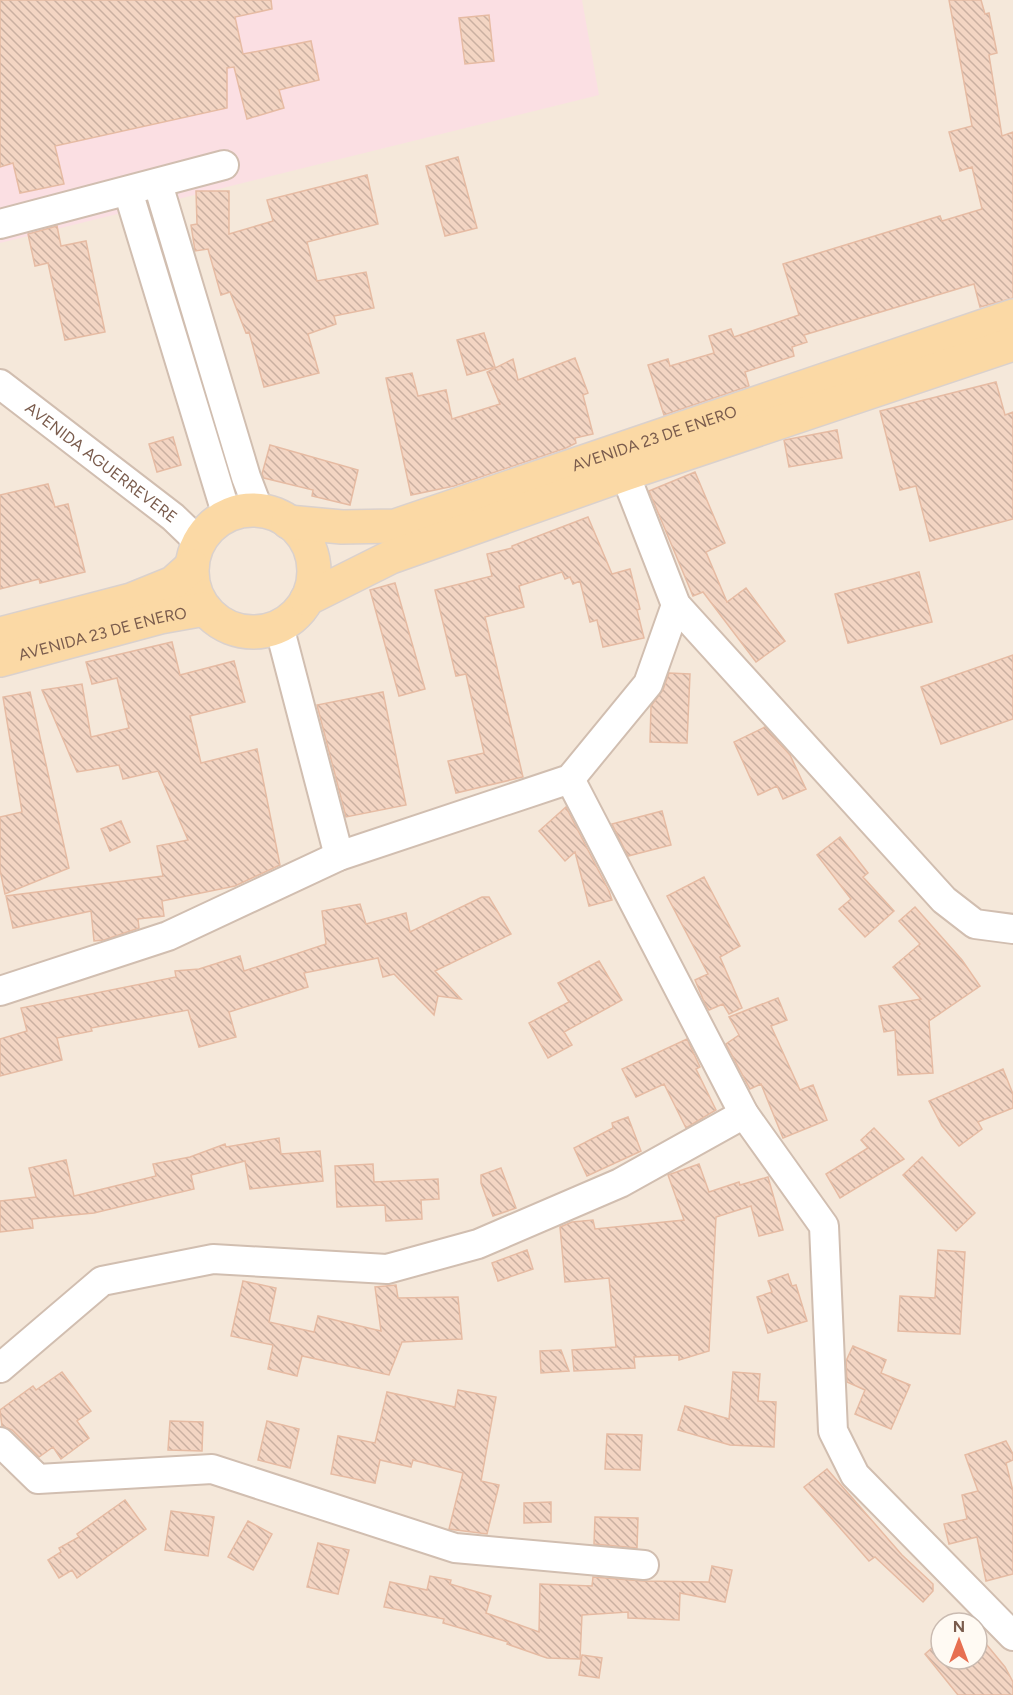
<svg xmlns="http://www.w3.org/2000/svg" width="1013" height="1695" font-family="Figtree,sans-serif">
<defs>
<pattern id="building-back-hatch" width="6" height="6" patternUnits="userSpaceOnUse" patternTransform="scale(1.5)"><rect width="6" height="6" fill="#f3d5c3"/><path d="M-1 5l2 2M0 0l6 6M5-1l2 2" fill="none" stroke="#cab0a1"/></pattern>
</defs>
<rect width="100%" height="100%" fill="#fdf6ec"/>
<!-- residential -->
<path fill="#f5e8da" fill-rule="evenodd" d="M0 0H1013V1695H0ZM941 1623H977V1659H941Z"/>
<!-- medical -->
<path fill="#fbdfe3" d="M0 0H582L599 95 0 243Z"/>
<!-- building -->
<path fill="url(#building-back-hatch)" stroke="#e6bba3" stroke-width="1.5" d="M0 0H271L272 9 235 17 243 54 311 41 319 80 279 90 284 108 247 119 234 67 227 68V108L55 146 64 184 20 193 13 163 0 167Z
M949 0H981L985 14 989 13 997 53 989 55 1002 136 1013 132V298L980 307 974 284 804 335 807 342 792 347 794 356 745 372 749 386 664 415 648 365 668 359 670 366 714 353 709 336 731 329 734 337 799 315 783 264 940 216 942 221 982 209 972 167 960 171 949 132 972 126Z
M489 15 494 61 465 64 459 18Z
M458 157 477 228 445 236 426 166Z
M367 175 378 224 307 242 317 281 366 272 374 308 334 316 336 324 308 334 319 373 264 387 249 332 246 333 230 292 221 295 208 249 195 251 191 225 197 224 196 191H229V234L273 221 267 200Z
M57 226 61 246 86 241 105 332 65 340 48 263 35 266 28 234Z
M484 333 495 367 467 375 457 340Z
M575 358 588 393 583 395 593 434 575 438 576 443 566 448 454 486 411 495 386 378 412 373 418 396 446 390 452 419 500 404 487 372 513 359 518 380Z
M996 382 1005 415 1013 412V519L930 541 916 486 900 490 880 411Z
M837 430 842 458 789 467 784 440Z
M173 437 181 465 157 472 149 444Z
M270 445 358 470 350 505 312 496 313 490 264 478 262 474Z
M695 472 725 543 706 552 727 602 746 588 785 641 756 662 703 592 693 596 649 491Z
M48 484 55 507 68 504 85 572 40 583 39 579 0 589V495Z
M588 517 612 574 630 569 640 609 637 610 644 638 603 647 597 620 590 622 580 581 573 584 570 577 565 579 562 572 519 586 524 607 485 617 523 777 456 793 448 761 484 753 466 674 456 676 435 590 492 576 487 554 512 548V546Z
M919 572 932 622 848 643 835 594Z
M395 583 425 689 399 696 370 590Z
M172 642 180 675 234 661 245 702 190 716 201 763 257 749 280 865 235 886 162 901 164 916 138 919 139 928 104 940 94 941 91 911 13 928 6 896 163 876 157 846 188 840 158 771 123 779 119 765 77 772 42 690 82 684 91 737 129 728 117 678 92 684 86 662Z
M1013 655V719L941 744 921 687Z
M669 673 690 674 687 743 650 742 651 706 663 690Z
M30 692 69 868 5 894 0 870V817L22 812 3 697Z
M383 692 406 805 346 817 317 705Z
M765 727 790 755 806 789 783 799 777 786 758 795 734 742Z
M566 807 609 891 612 900 589 906 575 852 565 861 539 831Z
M662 811 671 845 628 856 612 824Z
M121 821 130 842 110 851 101 829Z
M840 837 868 873 863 877 894 911 865 937 839 909 851 899 817 855Z
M704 877 740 946 720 957 742 1008 729 1014 723 1004 709 1010 705 1004 695 980 708 974 667 896Z
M482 897H489L511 934 435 971 461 999 438 996 434 1015 394 974 383 977 378 958 304 973 308 987 229 1012 236 1037 199 1047 188 1010 91 1028 92 1031 57 1038 62 1060 0 1076V1039L27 1031 21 1008 176 977 175 971 199 969 240 956 244 971 326 944 322 911 360 904 366 924 406 913 410 932Z
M915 907 962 960 980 986 929 1021 933 1073 898 1075 895 1030 884 1032 879 1006 921 999 893 967 920 944 899 921Z
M599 961 622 1000 564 1032 572 1045 548 1058 529 1023 569 1002 558 983Z
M778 998 787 1020 771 1026 800 1090 813 1085 827 1120 783 1138 761 1084 750 1089 726 1044 739 1035 729 1017Z
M687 1039 700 1067 696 1069 716 1110 686 1128 664 1084 636 1097 622 1069Z
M1003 1069 1013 1094V1108L978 1122 982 1129 959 1146 942 1126 929 1101Z
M628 1117 641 1151 587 1176 574 1148 613 1128 612 1123Z
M874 1128 904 1159 840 1198 826 1174 868 1148 861 1140Z
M279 1138 281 1154 320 1151 323 1181 250 1189 245 1161 191 1175 194 1189 94 1213 32 1219 33 1228 0 1232V1201L36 1197 29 1168 66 1160 74 1196 156 1176 153 1164 190 1157 225 1144 226 1147Z
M922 1157 975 1213 956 1231 903 1175Z
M373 1164 374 1182 438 1179 439 1199 421 1200 422 1219 386 1221 385 1205 337 1207 335 1166Z
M699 1164 709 1192 739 1182 740 1185 768 1177 783 1230 759 1236 751 1206 716 1217 709 1351 679 1360V1355L634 1357 635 1368 574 1371 572 1350 616 1347 609 1278 565 1282 560 1227 572 1222 593 1220 595 1229 684 1220 668 1175Z
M501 1168 516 1208 493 1216 481 1183V1175Z
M527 1250 533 1269 498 1281 492 1263Z
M938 1250 965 1252 960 1334 898 1331 900 1296 935 1298Z
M788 1274 792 1286 796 1285 807 1321 768 1333 757 1297 772 1292 768 1281Z
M243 1281 276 1288 269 1322 314 1332 318 1316 381 1331 375 1287 396 1285 398 1298 458 1297 462 1339 402 1342 389 1375 302 1356 297 1376 268 1369 273 1345 231 1336Z
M853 1346 886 1360 881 1373 910 1385 891 1429 855 1414 865 1390 847 1382 846 1361Z
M561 1350 569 1371 541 1373 540 1351Z
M62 1372 91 1411 77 1421 89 1438 61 1459 53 1447 39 1457 12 1430 2 1426 0 1410 33 1386 36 1390Z
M733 1372 760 1374 758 1401 776 1402 774 1447 730 1445 678 1430 685 1406 729 1419Z
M458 1390 496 1397 481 1481 499 1485 487 1534 449 1529 463 1473 413 1460 411 1467 380 1460 375 1483 331 1474 338 1436 375 1443 387 1392 455 1407Z
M170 1421 203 1422 202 1451 168 1450Z
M267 1421 299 1429 290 1468 258 1460Z
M607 1434 642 1435 640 1470 605 1469Z
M1006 1441 1013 1454V1460L1006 1463 1013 1491V1574L986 1581 977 1537 949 1544 944 1524 967 1519 962 1495 978 1491 965 1455Z
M827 1469 902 1555 933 1584V1591L923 1602 875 1557 869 1561 804 1487Z
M125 1500 146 1529 77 1578 72 1570 59 1578 48 1560 61 1552 59 1548 79 1537 77 1534Z
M551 1502V1522L524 1523V1503Z
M171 1511 214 1517 208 1556 165 1550Z
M595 1517 638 1518 637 1548 594 1544Z
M248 1521 272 1534 253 1570 228 1557Z
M318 1543 349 1550 338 1594 307 1587Z
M712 1566 732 1570 725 1602 680 1593 679 1620 628 1618V1612L582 1615 580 1659 547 1658 507 1644 508 1642 443 1623 444 1619 384 1607 390 1582 427 1590 430 1576 451 1580 450 1584 491 1596 486 1613 539 1632 540 1584 592 1586 593 1577 643 1581 709 1582Z
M977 1633 1005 1667 1013 1682V1695H958L925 1654 941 1640V1659H977Z
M582 1655 602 1658 599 1678 579 1675Z"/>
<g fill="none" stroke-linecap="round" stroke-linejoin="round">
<!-- minor casing -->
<g stroke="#d1beb0" stroke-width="32">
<g id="minor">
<path d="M158 184 246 477 259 511"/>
<path d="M128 191 227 516"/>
<path d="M0 224 224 165"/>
<path id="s1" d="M0 384 173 517 199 542"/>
<path d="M625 474 676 605 944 900 975 924 1013 929"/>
<path d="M279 626 339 856"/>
<path d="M570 779 744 1114 824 1226 833 1431 855 1475 1013 1636"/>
<path d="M0 991 168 936 339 856 570 779 648 684 676 605"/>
<path d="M0 1368 102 1281 213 1259 387 1269 478 1244 620 1183 744 1114"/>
<path d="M0 1442 38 1479 212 1469 455 1548 644 1565"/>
</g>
</g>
<!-- major casing -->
<g stroke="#dad1cd" stroke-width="36">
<g id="major">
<circle cx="253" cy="571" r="61"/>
<path id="s2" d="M288 522 342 527 395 526 1013 316"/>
<path d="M307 599 391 557 625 474 1013 344"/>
<path d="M0 634 131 600 173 583 192 566"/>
<path id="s3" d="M0 660 160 617 205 609"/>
</g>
</g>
<!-- minor -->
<use href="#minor" stroke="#fff" stroke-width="28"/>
<!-- major -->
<use href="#major" stroke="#fbd9a5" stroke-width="33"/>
</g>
<g text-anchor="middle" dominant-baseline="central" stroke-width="6" stroke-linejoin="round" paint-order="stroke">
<!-- street labels -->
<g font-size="16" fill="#7a5c4d" stroke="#fffaf3">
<text stroke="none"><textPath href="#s2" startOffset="381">AVENIDA 23 DE ENERO</textPath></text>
<text stroke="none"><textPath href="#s1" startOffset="128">AVENIDA AGUERREVERE</textPath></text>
<text stroke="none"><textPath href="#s3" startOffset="106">AVENIDA 23 DE ENERO</textPath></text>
</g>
</g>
<!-- north arrow -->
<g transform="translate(959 1641)"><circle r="28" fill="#fffaf3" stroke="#cabbb1" stroke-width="1.5"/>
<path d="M0-4.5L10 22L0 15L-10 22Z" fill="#e76f51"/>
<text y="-9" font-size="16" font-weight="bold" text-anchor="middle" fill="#7a5c4d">N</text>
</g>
</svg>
